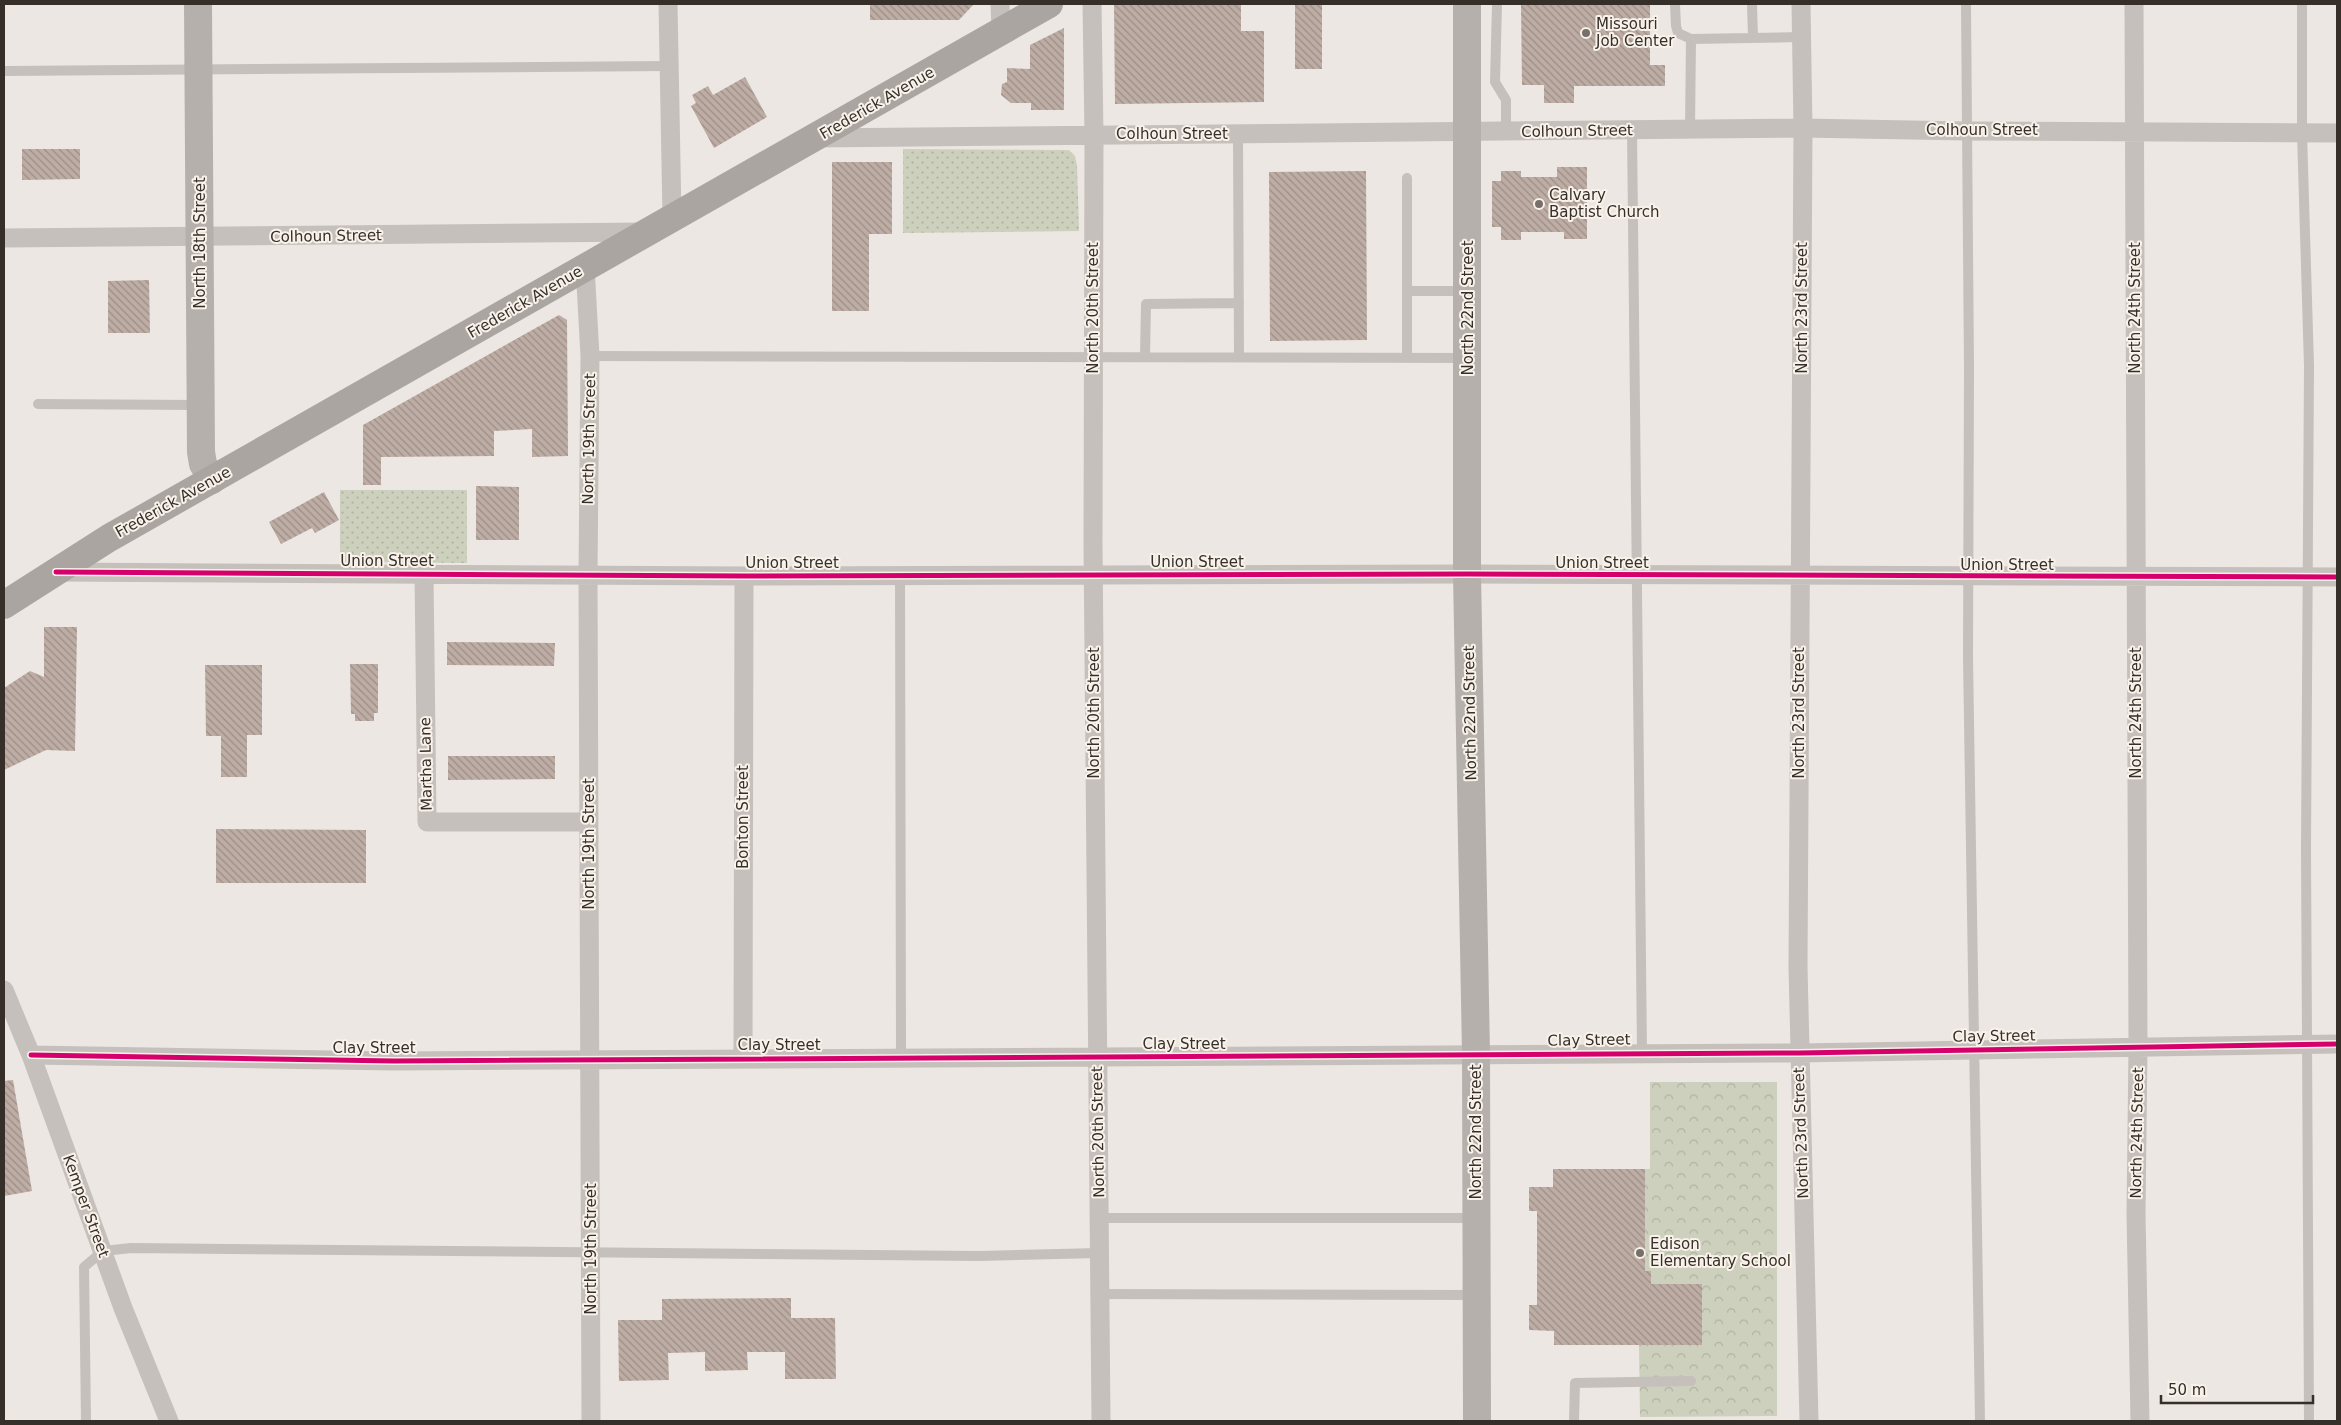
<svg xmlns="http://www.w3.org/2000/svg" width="2341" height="1425" font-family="'DejaVu Sans',sans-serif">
<defs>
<pattern id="grass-dots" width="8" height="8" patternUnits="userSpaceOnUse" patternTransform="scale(1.25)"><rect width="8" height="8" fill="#cdd0bd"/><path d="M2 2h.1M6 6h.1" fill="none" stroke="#b1b3a2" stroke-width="1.8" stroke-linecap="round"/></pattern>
<pattern id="forest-crowns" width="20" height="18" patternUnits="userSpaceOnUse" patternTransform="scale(1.25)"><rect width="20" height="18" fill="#cdd0bd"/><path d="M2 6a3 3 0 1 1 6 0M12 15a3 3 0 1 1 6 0" fill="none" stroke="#b1b3a2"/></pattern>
<pattern id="building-back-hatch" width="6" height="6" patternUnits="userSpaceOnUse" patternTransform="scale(1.25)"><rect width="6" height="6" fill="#beada5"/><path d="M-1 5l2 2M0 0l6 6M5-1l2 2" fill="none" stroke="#9b8d86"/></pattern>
</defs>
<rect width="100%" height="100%" fill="#ece7e2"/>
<!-- grass -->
<path fill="url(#grass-dots)" d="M903 149 1069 150 1075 156 1077 166 1079 231 903 233Z
M340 490H467V563L340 562Z"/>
<!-- forest -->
<path fill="url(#forest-crowns)" d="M1650 1082H1777V1416L1640 1417 1639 1345 1702 1344V1284H1651V1271H1645V1169H1650Z"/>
<!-- building -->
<path fill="url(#building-back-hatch)" d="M870 4H974L959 20H870Z
M1114 4H1241V31H1264V102L1115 104Z
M1295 4H1322V69H1295Z
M1521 4H1650V65H1665V86H1574V103H1544V85H1522Z
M1064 28V110H1031V103H1011L1001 95 1002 84 1007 82V68L1030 69V45Z
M745 77 767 117 714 148 691 106 696 103 692 95 708 86 713 95Z
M22 149H80V179L22 180Z
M832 162H892V234H869V311H832Z
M1557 167H1587V239H1564V232H1521V240H1501V227H1492V181H1501V171H1521V177H1557Z
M1366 171 1367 340 1270 341 1269 172Z
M149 280 150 333H108V281Z
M559 315 567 320 568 456 532 457V429L494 431V456L381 457V485H363V425Z
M476 486 519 487V540H476Z
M324 492 339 520 315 533 312 528 281 544 269 522Z
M44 627H77L75 751 46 750 4 770V688L30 671 44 677Z
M447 642 555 643 554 666 447 665Z
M350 664H378V713H374V721H355V714H351Z
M205 665H262V735H247V777H221V736H206Z
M448 756H555V779L448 780Z
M216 829 366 830V883H216Z
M13 1080 32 1191 4 1196V1081Z
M1553 1169H1645V1271H1651V1284H1702V1345H1554V1331L1529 1330V1305H1537V1211H1529V1187H1553Z
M791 1298V1318H835L836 1379H785V1352H747L748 1370 705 1371V1352L668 1353 669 1380 619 1381 618 1320H662V1299Z"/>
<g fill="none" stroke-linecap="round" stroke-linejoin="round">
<!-- lane -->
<path stroke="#c5c0bb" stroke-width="10" d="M1497 4 1495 82 1506 100V132
M1675 4 1676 26 1678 33 1691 39
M1752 4 1753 38
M1966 4 1969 369 1968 657 1980 1421
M2302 4V133L2309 366 2306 849 2309 1421
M4 71 669 66
M1690 129 1691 39 1801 37
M1632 130 1642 1052
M1238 134 1239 357
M1407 291H1466
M590 356 1466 358
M1145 356 1146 304 1239 303
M1407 358V178
M38 404 199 405
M900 576 901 1057
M1099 1218H1475
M1099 1294 1476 1295
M86 1421 84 1267 103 1251 131 1248 980 1256 1099 1253
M1574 1421 1575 1383 1691 1381"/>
<!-- street -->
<path stroke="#c5c0bb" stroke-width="19" d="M668 4 672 217
M1000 4 1001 31
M1092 4 1094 135 1093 544 1101 1421
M1801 4 1803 128 1798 967 1809 1421
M2134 4 2138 1046 2136 1214 2140 1421
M816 138 1803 128 1966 131 2337 133
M4 238 645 232
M585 266 590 356 588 575 591 1421
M57 572 744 576 1467 574 2337 577
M424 574 427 822H589
M4 990 31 1055 123 1308 169 1421
M31 1055 394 1061 1799 1053 2337 1044
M743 1058 744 576"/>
<!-- secondary -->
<path stroke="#b6b0ac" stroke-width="28" d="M198 4 201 452 203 464 212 480
M1467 4V574L1476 1054 1477 1421"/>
<!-- primary -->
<path stroke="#aaa5a0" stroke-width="28" d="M4 605 109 538 1049 4"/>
<!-- cycleway casing -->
<g stroke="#f8f2ea" stroke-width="8">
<path id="cycleway" d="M56 572 744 576 1467 574 2337 577
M31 1055 394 1061 1799 1053 2337 1044"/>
</g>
<!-- cycleway -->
<use href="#cycleway" stroke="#d6006c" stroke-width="5"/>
</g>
<!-- markers -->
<g fill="#766f6a" stroke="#f8f2ea" stroke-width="2">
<circle cx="1586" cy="33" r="5"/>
<circle cx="1539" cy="204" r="5"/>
<circle cx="1640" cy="1253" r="5"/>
</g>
<g text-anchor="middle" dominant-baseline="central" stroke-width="4" stroke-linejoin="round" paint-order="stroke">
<!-- poi labels -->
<g font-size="15" fill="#362e29" stroke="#f8f2ea" text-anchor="start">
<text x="1596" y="24">Missouri<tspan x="1596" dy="17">Job Center</tspan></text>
<text x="1549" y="195">Calvary<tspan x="1549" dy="17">Baptist Church</tspan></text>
<text x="1650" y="1244">Edison<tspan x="1650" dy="17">Elementary School</tspan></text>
</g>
<!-- street labels -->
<g font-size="15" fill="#362e29" stroke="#f8f2ea">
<text transform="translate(877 103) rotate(-30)">Frederick Avenue</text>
<text x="1982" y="130">Colhoun Street</text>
<text transform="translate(1577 131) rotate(-1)">Colhoun Street</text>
<text x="1172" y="134">Colhoun Street</text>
<text transform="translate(326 236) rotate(-1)">Colhoun Street</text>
<text transform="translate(200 243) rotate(-90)">North 18th Street</text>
<text transform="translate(525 302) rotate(-30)">Frederick Avenue</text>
<text transform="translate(1093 308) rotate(-90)">North 20th Street</text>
<text transform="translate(1468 308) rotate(-90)">North 22nd Street</text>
<text transform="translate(1802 308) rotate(-90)">North 23rd Street</text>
<text transform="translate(2135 308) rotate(-90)">North 24th Street</text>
<text transform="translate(589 439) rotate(-89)">North 19th Street</text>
<text transform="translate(173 502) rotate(-29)">Frederick Avenue</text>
<text x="387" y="561">Union Street</text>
<text x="1197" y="562">Union Street</text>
<text x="792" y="563">Union Street</text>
<text x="1602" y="563">Union Street</text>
<text x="2007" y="565">Union Street</text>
<text transform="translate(1094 713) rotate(-90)">North 20th Street</text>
<text transform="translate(1470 713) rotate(-91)">North 22nd Street</text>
<text transform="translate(1799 713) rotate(-90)">North 23rd Street</text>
<text transform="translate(2136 713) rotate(-90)">North 24th Street</text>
<text transform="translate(426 764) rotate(-91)">Martha Lane</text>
<text transform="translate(743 817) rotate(-90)">Bonton Street</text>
<text transform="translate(589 844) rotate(-90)">North 19th Street</text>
<text transform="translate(1994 1036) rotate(-1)">Clay Street</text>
<text transform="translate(1589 1040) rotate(-1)">Clay Street</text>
<text x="1184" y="1044">Clay Street</text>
<text x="779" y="1045">Clay Street</text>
<text x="374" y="1048">Clay Street</text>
<text transform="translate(1098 1132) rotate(-91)">North 20th Street</text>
<text transform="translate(1476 1132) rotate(-90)">North 22nd Street</text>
<text transform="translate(1801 1133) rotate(-92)">North 23rd Street</text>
<text transform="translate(2137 1133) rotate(-89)">North 24th Street</text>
<text transform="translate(86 1206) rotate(70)">Kemper Street</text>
<text transform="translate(591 1249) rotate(-90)">North 19th Street</text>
</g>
</g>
<!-- border -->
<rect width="2341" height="1425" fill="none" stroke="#362e29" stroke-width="10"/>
<!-- scale -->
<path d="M2161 1395v8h152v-8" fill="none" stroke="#362e29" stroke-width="2.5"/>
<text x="2168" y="1395" font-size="15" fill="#362e29" stroke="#f8f2ea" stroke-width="4" paint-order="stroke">50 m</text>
</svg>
